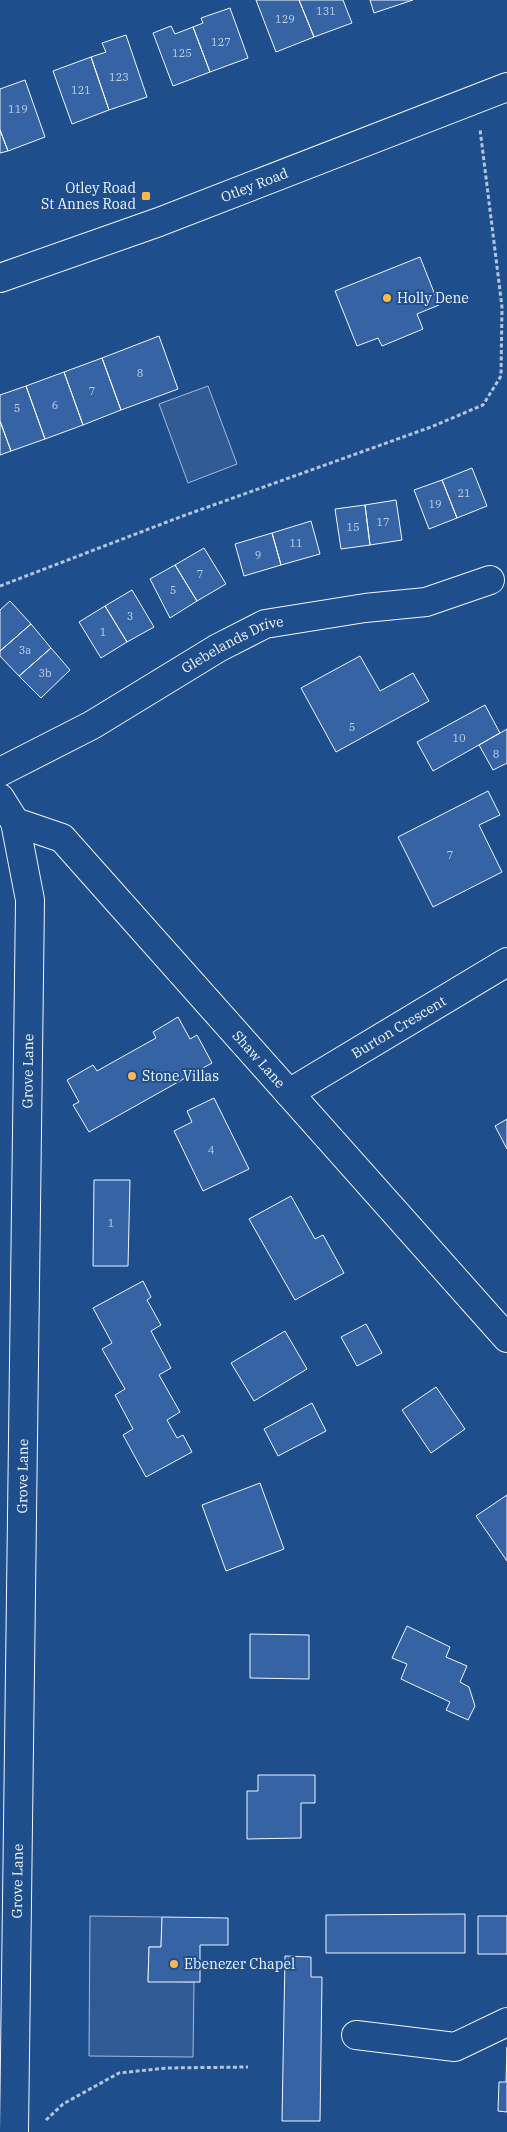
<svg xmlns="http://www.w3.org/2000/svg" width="507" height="2132" font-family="'IBM Plex Serif',serif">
<rect width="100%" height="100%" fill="#1f4e8c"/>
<!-- parking -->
<path fill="#305b95" stroke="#a8bbd7" d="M208 386 237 464 188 483 159 404Z
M90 1916 162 1917 161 1947H149L148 1981 194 1982 193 2057 89 2056Z"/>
<!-- building -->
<path fill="#3563a3" stroke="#f2f6ff" d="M256 0H299L314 37 276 52Z
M299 0H343L352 23 314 37Z
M370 0H413L374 13Z
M230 8 248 58 210 72 193 27 203 23 201 18Z
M171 26 175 34 193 27 210 72 173 86 153 33Z
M126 35 147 97 109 110 91 57 106 52 102 43Z
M91 57 109 110 72 124 53 71Z
M25 80 45 137 8 151 0 130V89Z
M0 130 8 151 0 153Z
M420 257 439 305 417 314 423 329 382 346 378 338 357 346 335 291Z
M159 336 178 389 121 410 102 358Z
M102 358 121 410 83 425 64 372Z
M64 372 83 425 45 439 26 386Z
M26 386 45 439 11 451 0 421V395Z
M0 421 11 451 0 455Z
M472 468 487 506 457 518 442 480Z
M442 480 457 518 429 529 414 490Z
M396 500 402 540 370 545 365 505Z
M365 505 370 545 341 549 335 509Z
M311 521 320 554 281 565 272 533Z
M272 533 281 565 244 576 235 544Z
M204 548 226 584 197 601 175 565Z
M175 565 197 601 170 618 150 579Z
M132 590 154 627 127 642 105 606Z
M10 601 31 624 0 651V610Z
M105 606 127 642 101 658 79 622Z
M31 624 51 648 19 676 0 656V651Z
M51 648 70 670 41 698 19 676Z
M360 656 380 691 413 673 429 701 336 752 301 688Z
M485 705 500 733 433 771 417 742Z
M507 729V763L493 770 479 745Z
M488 791 500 815 479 825 502 872 433 907 398 837Z
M178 1017 190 1039 197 1035 212 1063 89 1132 73 1105 79 1102 67 1080 93 1065 97 1071 156 1038 153 1032Z
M214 1098 249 1169 203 1191 174 1131 192 1122 187 1111Z
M507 1119V1149L495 1126Z
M94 1180H130L128 1266H93Z
M291 1196 315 1239 323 1235 344 1273 295 1300 249 1219Z
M143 1281 151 1297 147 1300 161 1325 151 1331 171 1368 159 1375 180 1412 167 1420 177 1438 183 1435 192 1452 146 1477 123 1435 133 1429 115 1395 125 1389 102 1349 112 1343 93 1308Z
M366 1324 382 1353 357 1366 341 1337Z
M285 1331 307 1369 254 1401 231 1363Z
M436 1387 465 1429 431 1453 402 1410Z
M312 1403 326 1431 278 1456 264 1429Z
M260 1483 284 1549 226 1571 202 1505Z
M507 1495V1561L476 1516Z
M407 1626 450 1647 446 1657 467 1666 460 1682 469 1687 475 1706 468 1720 446 1710 450 1702 401 1679 407 1664 392 1658Z
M250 1634 309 1635V1679L250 1678Z
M258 1775H315V1803H301V1838L247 1839V1791H258Z
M465 1914V1953H326V1915Z
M478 1916H507V1954H478Z
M162 1917 228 1918V1945H200V1982H148L149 1947H161Z
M285 1956 311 1957V1977H322L320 2121H282Z
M507 2047V2112L498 2111 499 2082H506Z"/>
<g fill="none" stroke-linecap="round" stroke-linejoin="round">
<!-- minor casing -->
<g stroke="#f2f6ff" stroke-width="30">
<g id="minor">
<path id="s1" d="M0 772 92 725 218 648 265 624 365 608 426 602 490 580"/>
<path id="s2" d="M289 1093 507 962"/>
<path d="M356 2035 455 2047 507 2022"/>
</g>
</g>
<!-- major casing -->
<g stroke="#f2f6ff" stroke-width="30">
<g id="major">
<path id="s3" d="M0 798 15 822 62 838 507 1338"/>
<path id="s4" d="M14 2132 30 900 15 822"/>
</g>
</g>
<!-- highway casing -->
<g stroke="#f2f6ff" stroke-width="30">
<g id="highway">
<path id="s5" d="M0 278 159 222 507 87"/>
</g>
</g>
<!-- path -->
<path stroke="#b3c4dc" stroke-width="3" stroke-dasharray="4 2.5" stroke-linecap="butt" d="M0 586 180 517 431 427 483 405 501 376 502 307 480 129
M46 2120 63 2104 119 2073 167 2068 248 2067"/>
<!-- minor -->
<use href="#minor" stroke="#1f4e8c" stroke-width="28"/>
<!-- major -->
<use href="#major" stroke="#1f4e8c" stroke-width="28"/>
<!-- highway -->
<use href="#highway" stroke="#1f4e8c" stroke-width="28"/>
</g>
<!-- markers -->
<g fill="#ffb74d" stroke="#1f4e8c" stroke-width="2">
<rect x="141" y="191" width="10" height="10" rx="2.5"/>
<circle cx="387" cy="298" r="5"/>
<circle cx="132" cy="1076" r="5"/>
<circle cx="174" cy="1964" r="5"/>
</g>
<g text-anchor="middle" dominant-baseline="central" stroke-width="4" stroke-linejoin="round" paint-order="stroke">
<!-- number labels -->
<g font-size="11" fill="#c3d1e8">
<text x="326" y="11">131</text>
<text x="285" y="19">129</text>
<text x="221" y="42">127</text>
<text x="182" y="53">125</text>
<text x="119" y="77">123</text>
<text x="81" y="90">121</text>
<text x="18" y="109">119</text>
<text x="140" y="373">8</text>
<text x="92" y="391">7</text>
<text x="55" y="405">6</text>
<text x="17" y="408">5</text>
<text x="464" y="493">21</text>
<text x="435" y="504">19</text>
<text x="383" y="522">17</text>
<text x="353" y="527">15</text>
<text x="296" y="543">11</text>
<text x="258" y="555">9</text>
<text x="200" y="574">7</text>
<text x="173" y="590">5</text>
<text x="130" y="616">3</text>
<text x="103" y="632">1</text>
<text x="25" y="650">3a</text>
<text x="45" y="673">3b</text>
<text x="352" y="727">5</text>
<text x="459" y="738">10</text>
<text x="496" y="754">8</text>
<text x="450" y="855">7</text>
<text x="211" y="1150">4</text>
<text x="111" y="1223">1</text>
</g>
<!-- street labels -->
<g font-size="14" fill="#f2f6ff" stroke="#1f4e8c">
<text stroke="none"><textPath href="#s5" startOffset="271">Otley Road</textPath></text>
<text stroke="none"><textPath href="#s1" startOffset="266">Glebelands Drive</textPath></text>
<text stroke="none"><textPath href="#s2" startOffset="128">Burton Crescent</textPath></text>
<text stroke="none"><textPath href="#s3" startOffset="374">Shaw Lane</textPath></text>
<text stroke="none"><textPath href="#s4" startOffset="1061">Grove Lane</textPath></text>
<text stroke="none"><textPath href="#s4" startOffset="656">Grove Lane</textPath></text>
<text stroke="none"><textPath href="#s4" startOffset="251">Grove Lane</textPath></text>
</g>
<!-- poi labels -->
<g font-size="14" fill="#f2f6ff" stroke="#1f4e8c" text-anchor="start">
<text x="136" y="188" text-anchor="end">Otley Road<tspan x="136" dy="16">St Annes Road</tspan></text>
<text x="397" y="298">Holly Dene</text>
<text x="142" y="1076">Stone Villas</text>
<text x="184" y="1964">Ebenezer Chapel</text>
</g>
</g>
</svg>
